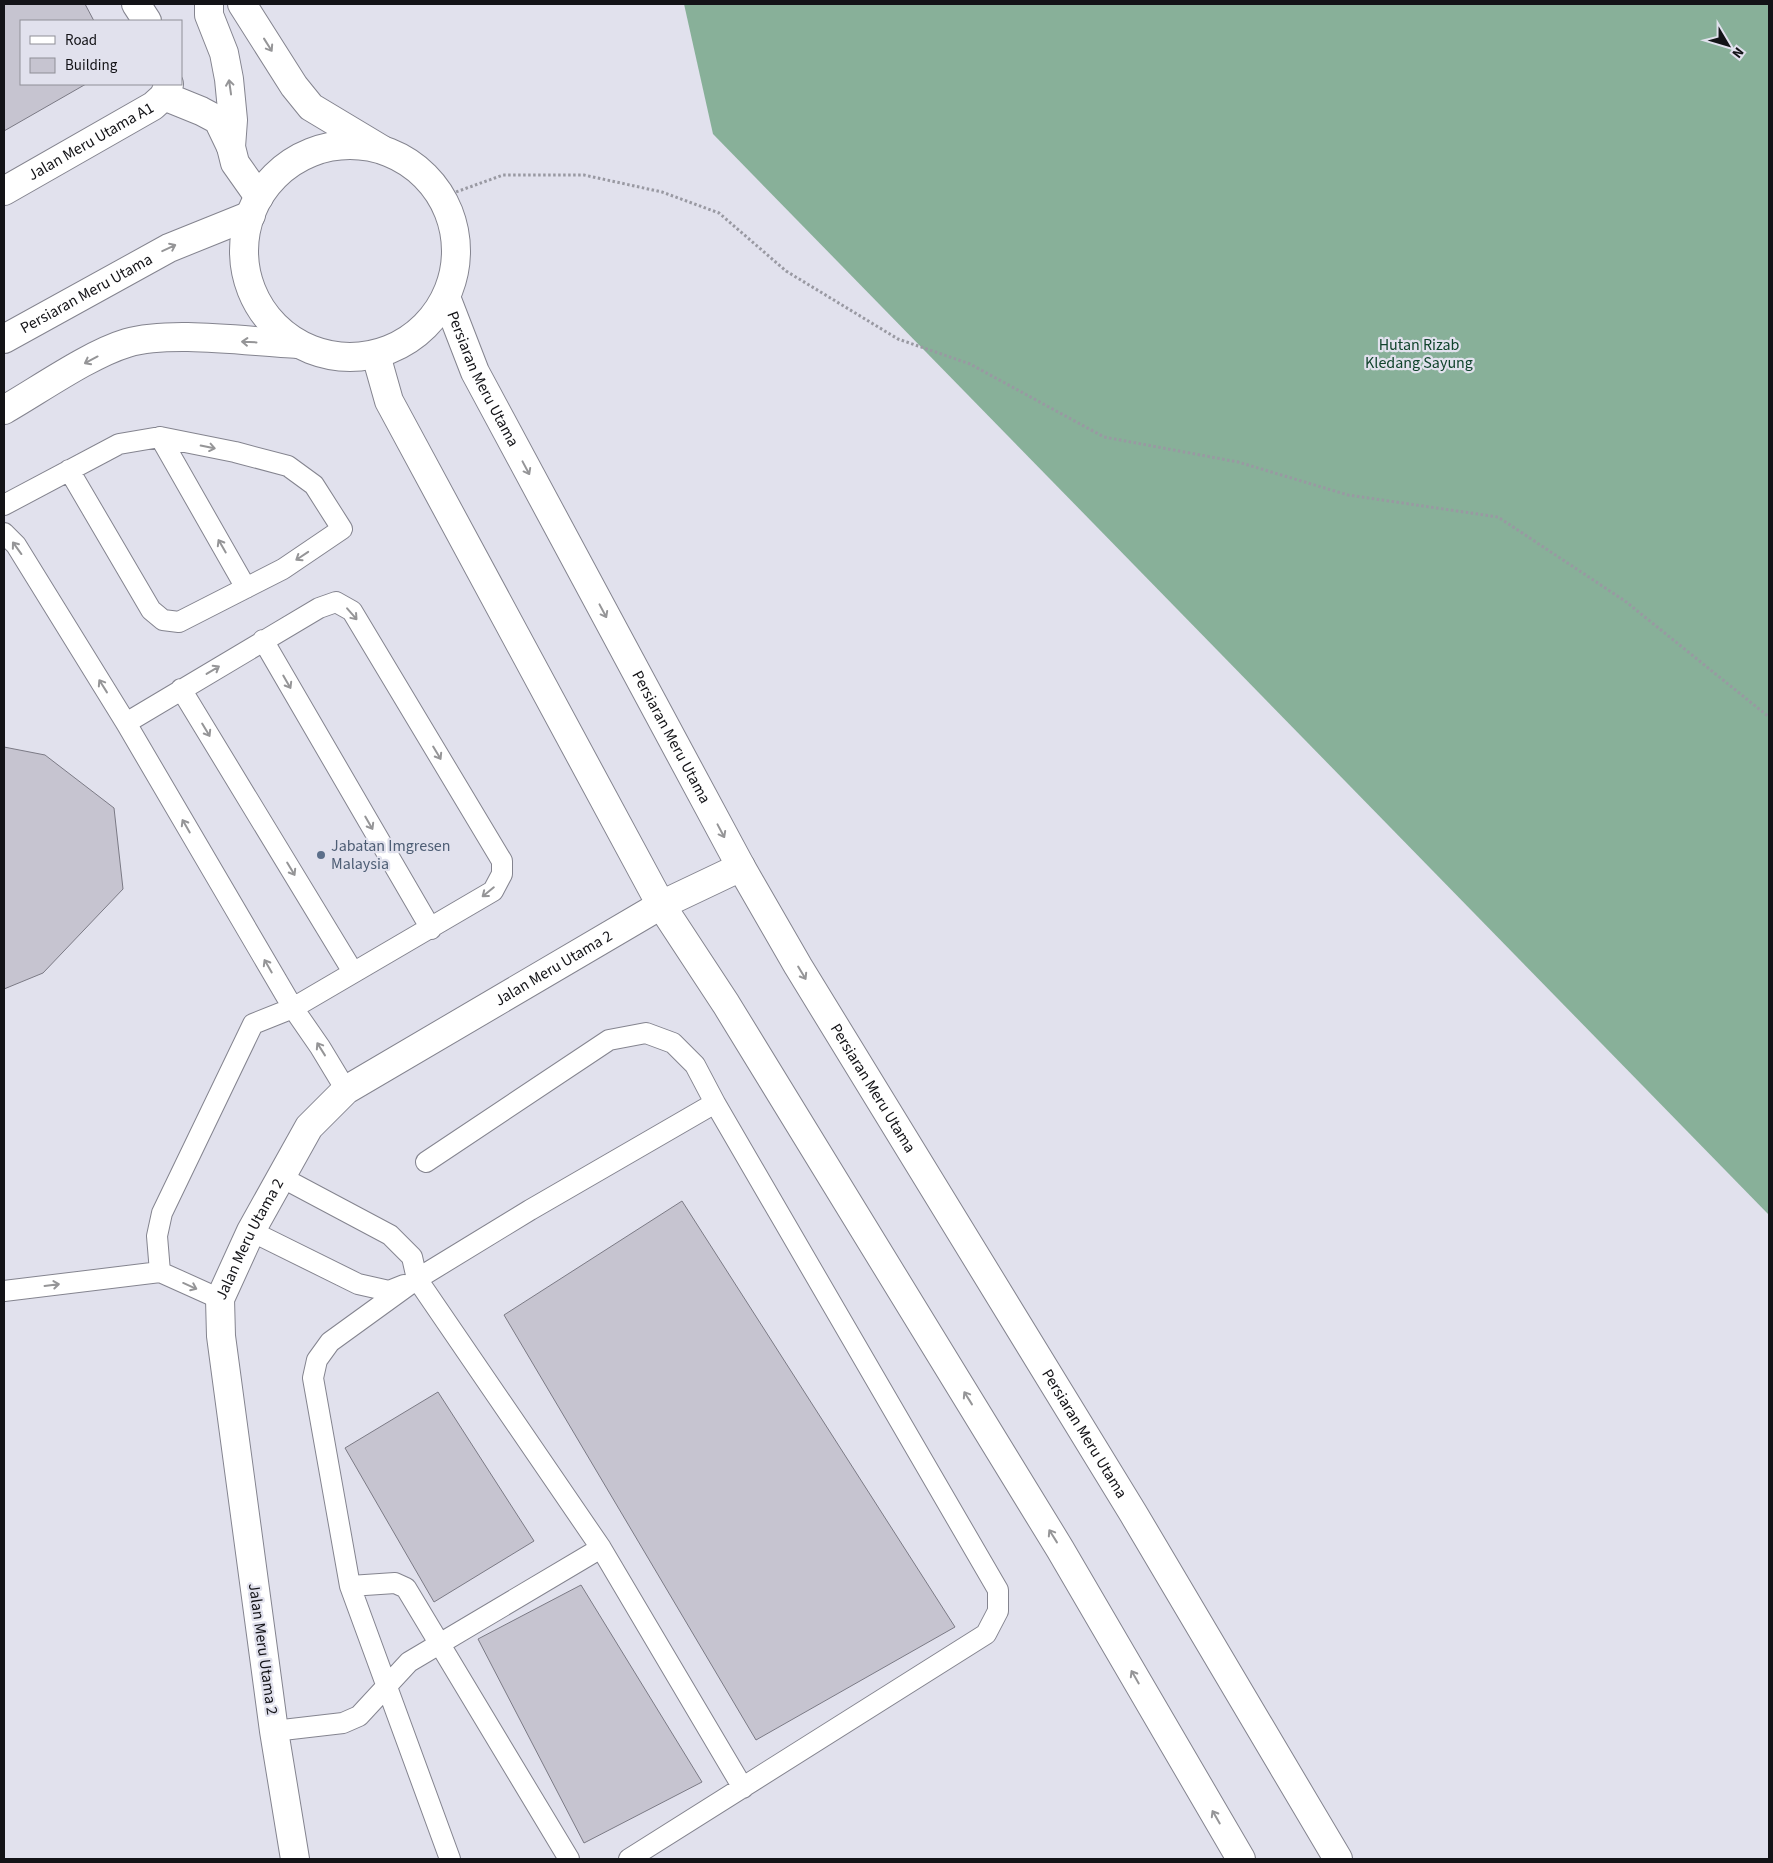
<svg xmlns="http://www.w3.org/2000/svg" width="1773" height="1863" font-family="'Source Sans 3',sans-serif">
<rect width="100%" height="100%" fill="#e1e1ed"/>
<!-- forest -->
<path fill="#88b099" d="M684 4H1769V1215L713 134Z"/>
<!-- building -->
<path fill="#c6c4d0" stroke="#7b7a85" d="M4 4H85L94 21H21V84H86L4 131Z
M4 747 45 755 114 808 123 889 43 973 4 989Z
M682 1201 955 1627 756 1740 504 1315Z
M438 1392 534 1541 434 1602 345 1448Z
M581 1585 702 1782 584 1843 478 1639Z"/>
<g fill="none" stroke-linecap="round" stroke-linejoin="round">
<!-- lane casing -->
<g stroke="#84848f" stroke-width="22">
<path id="lane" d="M160 437 246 588
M4 505 119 444 160 437 235 452 288 466 314 485 342 529 283 569 179 622 163 620 151 610 69 470
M4 533 16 545 126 723 293 1008 320 1047 346 1090
M263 640 431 929
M181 689 353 972
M126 723 319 608 336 602 352 611 502 861V874L493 891 293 1008 253 1024 162 1213 157 1236 160 1272
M426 1162 609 1040 646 1033 673 1043 695 1065 715 1103 530 1210 417 1279 330 1342 317 1360 313 1378 350 1586 450 1859
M281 1177 390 1235 412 1257 417 1279 601 1548 743 1788
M251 1231 358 1284 389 1291 404 1285
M4 1291 160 1272 220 1299
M350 1586 395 1583 406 1588 569 1859
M274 1731 343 1723 359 1716 409 1662 601 1548
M629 1859 986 1634 998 1611V1590L715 1103"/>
</g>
<!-- street casing -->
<g stroke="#84848f" stroke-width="30">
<g id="street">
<path d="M136 4 147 21"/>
<path d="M209 4V15L224 53 229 79 233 120 231 147 235 163 259 197"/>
<path d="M242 4 294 86 311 107 381 149"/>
<path d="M164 96 201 111 218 120 231 147"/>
<path id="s1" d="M4 191 153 106 164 96 169 84"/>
<path id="s2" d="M295 1859 274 1731 221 1336 220 1299 251 1231 309 1127 346 1090 661 905 741 867"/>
</g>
</g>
<!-- secondary casing -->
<g stroke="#84848f" stroke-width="30">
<g id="secondary">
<circle cx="350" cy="251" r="106"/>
<path id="s3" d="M446 297 475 372 741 867 798 966 1133 1513 1338 1859"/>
<path id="s4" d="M4 339 169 248 251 215"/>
<path d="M376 355 389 401 661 905 726 1004 1060 1549 1241 1859"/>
<path d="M4 410C39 390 90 354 127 343 172 330 250 342 298 344"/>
</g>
</g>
<!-- path -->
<path stroke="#9999a2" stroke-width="3" stroke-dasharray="2.5 2.5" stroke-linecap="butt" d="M442 197 503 175H584L662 192 719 213 786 271 898 339 970 364 1104 437 1238 462 1348 495 1498 517 1625 601 1769 717"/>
<!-- lane -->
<use href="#lane" stroke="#fff" stroke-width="20"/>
<!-- street -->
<use href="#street" stroke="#fff" stroke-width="28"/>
<!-- secondary -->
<use href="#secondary" stroke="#fff" stroke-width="28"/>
</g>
<!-- one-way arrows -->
<defs><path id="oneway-shaft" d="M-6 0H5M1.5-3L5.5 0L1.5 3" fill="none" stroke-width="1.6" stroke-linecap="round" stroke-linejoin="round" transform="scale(1.25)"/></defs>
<g stroke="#959597">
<use href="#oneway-shaft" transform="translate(268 45) rotate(58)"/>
<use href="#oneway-shaft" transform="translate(230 87) rotate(-98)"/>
<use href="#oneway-shaft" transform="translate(169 248) rotate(-25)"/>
<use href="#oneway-shaft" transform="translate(249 342) rotate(-177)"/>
<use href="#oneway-shaft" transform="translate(91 360) rotate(152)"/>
<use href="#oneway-shaft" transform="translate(208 447) rotate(11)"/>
<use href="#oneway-shaft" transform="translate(526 468) rotate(62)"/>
<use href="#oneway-shaft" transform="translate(222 546) rotate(-120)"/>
<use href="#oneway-shaft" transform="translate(17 548) rotate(-126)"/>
<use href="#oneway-shaft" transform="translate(302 556) rotate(146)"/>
<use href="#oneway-shaft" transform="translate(603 611) rotate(62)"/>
<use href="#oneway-shaft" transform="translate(352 614) rotate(49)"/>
<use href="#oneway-shaft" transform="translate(213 670) rotate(-31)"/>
<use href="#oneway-shaft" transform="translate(287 682) rotate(60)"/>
<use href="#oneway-shaft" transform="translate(103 686) rotate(-122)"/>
<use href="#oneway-shaft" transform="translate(206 730) rotate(59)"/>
<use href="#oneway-shaft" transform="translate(437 753) rotate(59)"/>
<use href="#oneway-shaft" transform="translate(369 823) rotate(60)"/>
<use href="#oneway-shaft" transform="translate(186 826) rotate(-120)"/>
<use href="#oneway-shaft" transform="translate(721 831) rotate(62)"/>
<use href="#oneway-shaft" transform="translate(291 869) rotate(59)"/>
<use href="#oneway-shaft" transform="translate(488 892) rotate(141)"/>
<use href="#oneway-shaft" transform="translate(268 966) rotate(-120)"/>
<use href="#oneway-shaft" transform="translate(802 973) rotate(59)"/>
<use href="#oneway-shaft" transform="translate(321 1049) rotate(-122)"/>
<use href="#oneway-shaft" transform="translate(52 1285) rotate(-7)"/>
<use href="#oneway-shaft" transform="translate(190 1286) rotate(24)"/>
<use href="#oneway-shaft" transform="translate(968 1398) rotate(-122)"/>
<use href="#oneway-shaft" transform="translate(1053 1536) rotate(-122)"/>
<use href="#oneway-shaft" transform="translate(1135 1677) rotate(-120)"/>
<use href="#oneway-shaft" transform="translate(1216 1817) rotate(-120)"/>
</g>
<!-- markers -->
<circle fill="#5c6f8a" stroke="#e1e1ed" stroke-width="2" cx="321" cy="855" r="5"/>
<g text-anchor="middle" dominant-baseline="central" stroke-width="4.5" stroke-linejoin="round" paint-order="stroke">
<!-- street labels -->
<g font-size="16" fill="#131317" stroke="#e1e1ed">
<text stroke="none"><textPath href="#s1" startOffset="100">Jalan Meru Utama A1</textPath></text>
<text stroke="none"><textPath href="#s4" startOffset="94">Persiaran Meru Utama</textPath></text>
<text stroke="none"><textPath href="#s3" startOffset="90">Persiaran Meru Utama</textPath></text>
<text stroke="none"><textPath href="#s3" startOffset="495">Persiaran Meru Utama</textPath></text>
<text stroke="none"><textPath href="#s2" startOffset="1052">Jalan Meru Utama 2</textPath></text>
<text stroke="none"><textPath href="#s3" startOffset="900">Persiaran Meru Utama</textPath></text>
<text stroke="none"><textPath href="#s2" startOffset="632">Jalan Meru Utama 2</textPath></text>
<text stroke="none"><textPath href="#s3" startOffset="1305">Persiaran Meru Utama</textPath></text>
<text transform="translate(263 1649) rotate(82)">Jalan Meru Utama 2</text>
</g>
<!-- park labels -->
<g font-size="16" fill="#10432c" stroke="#e1e1ed">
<text x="1419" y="345">Hutan Rizab<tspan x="1419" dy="18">Kledang Sayung</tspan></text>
</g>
<!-- service labels -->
<g font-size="16" fill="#4e5e75" stroke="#e1e1ed" text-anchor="start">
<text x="331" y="846">Jabatan Imgresen<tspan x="331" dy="18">Malaysia</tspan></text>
</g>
</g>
<!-- border -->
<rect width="1773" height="1863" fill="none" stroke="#131317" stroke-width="10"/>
<!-- legend -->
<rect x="20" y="20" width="162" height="65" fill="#e1e1ed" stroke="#8f8f97"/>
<rect x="30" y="36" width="25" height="8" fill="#ffffff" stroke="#8f8f97"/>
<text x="65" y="45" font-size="15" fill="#131317">Road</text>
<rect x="30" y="58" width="25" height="15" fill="#c6c4d0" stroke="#8f8f97"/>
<text x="65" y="70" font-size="15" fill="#131317">Building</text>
<!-- north arrow -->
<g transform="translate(1728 45) rotate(128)" stroke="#e1e1ed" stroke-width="4" paint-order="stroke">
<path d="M0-4L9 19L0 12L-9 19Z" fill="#131317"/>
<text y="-8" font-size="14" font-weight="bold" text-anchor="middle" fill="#131317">N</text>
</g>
</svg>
